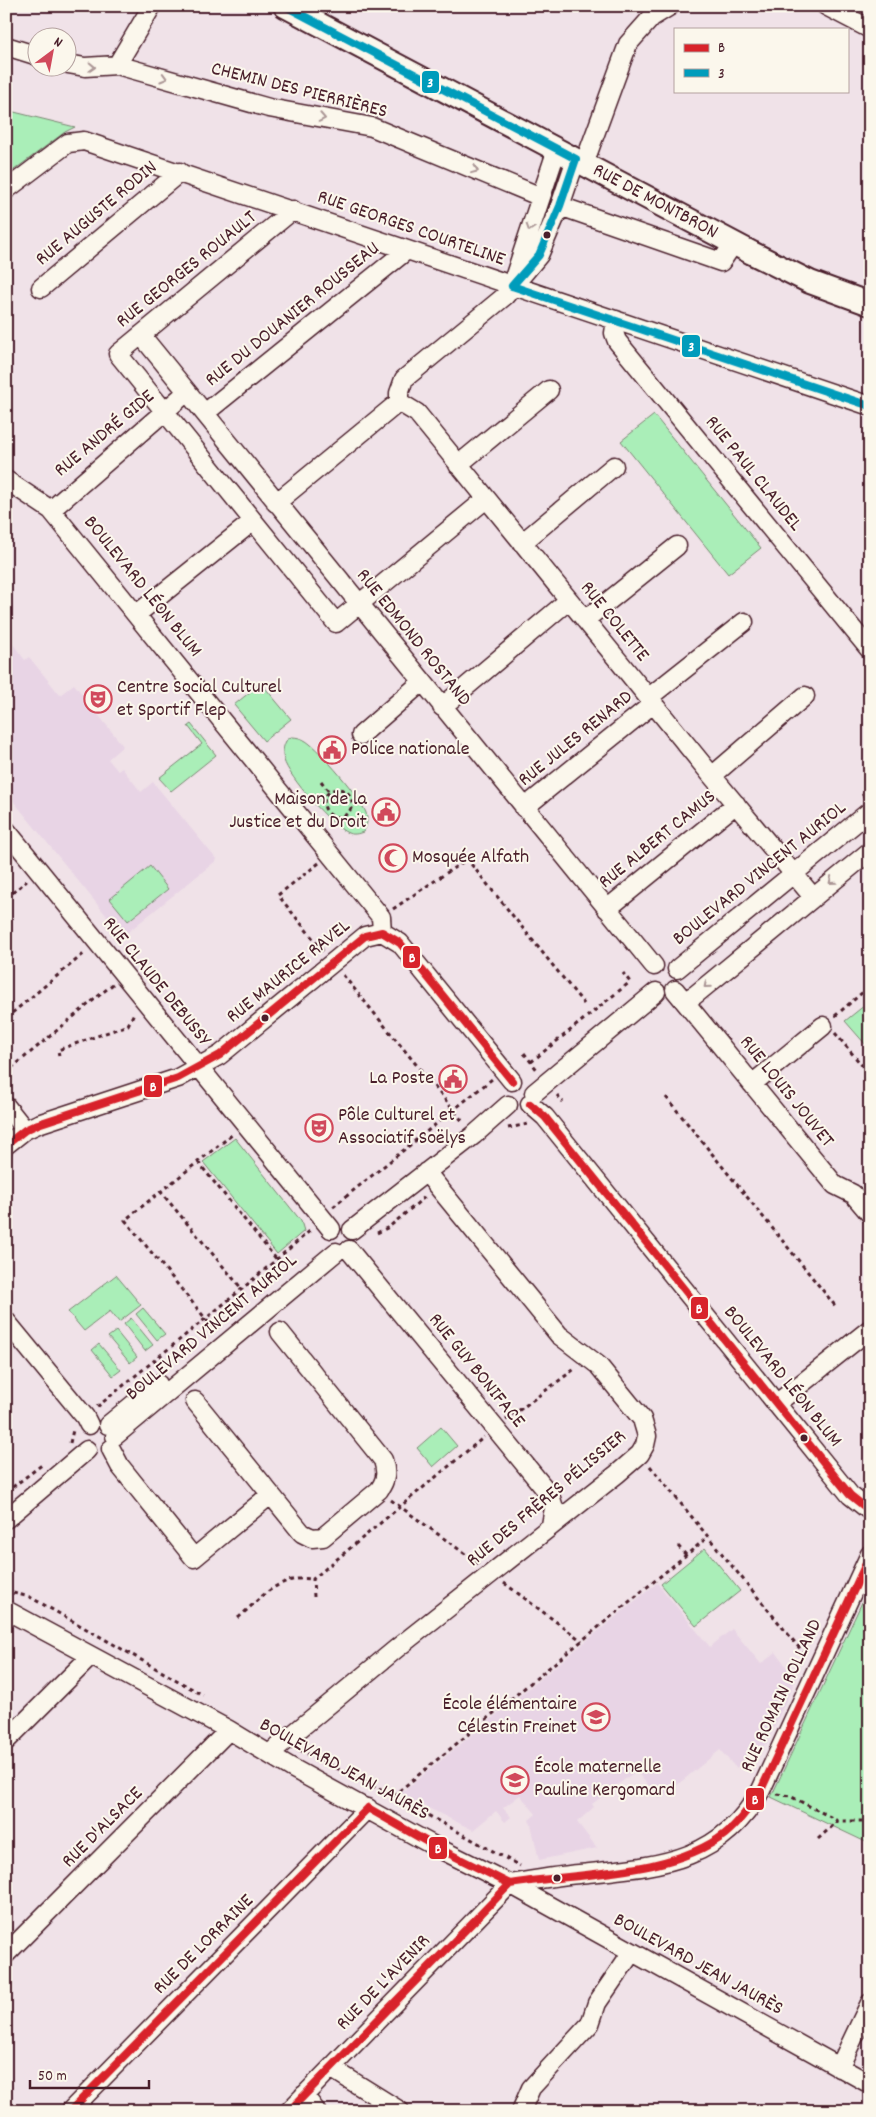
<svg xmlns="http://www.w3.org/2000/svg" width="876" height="2117" font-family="Dekko,sans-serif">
<rect width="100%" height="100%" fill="#f0e2e8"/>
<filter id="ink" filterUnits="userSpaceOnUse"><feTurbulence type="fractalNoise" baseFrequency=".02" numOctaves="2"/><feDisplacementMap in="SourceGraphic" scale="10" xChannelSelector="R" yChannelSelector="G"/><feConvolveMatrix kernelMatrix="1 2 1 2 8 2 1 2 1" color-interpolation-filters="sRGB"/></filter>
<g filter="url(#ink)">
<!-- built -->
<path fill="#e8d4e5" d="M6 635 25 660 29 657 60 695 74 684 123 746 108 759 118 771 122 768 141 792 153 782 217 860 123 936 6 792Z
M657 1583 710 1647 732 1629 761 1664 776 1652 791 1673 797 1676 767 1743 736 1768 720 1750 660 1799 636 1771 592 1804 594 1807 577 1822 597 1848 539 1860 531 1824 529 1820 536 1814 520 1795 503 1808 511 1817 505 1822 496 1811 473 1830 400 1794Z"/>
<!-- green -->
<path fill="#aaeeb8" stroke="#7a8672" d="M6 110 75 127 65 132 6 176Z
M654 415 761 548 728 574 621 441Z
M261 683 291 719 264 741 234 705Z
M191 724 216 755 171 791 159 778 202 744 188 726Z
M291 737C297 737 301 738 306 741 320 750 361 798 366 813 368 820 367 827 363 832 358 834 353 835 348 833 332 827 288 776 284 760 282 753 283 747 286 741Z
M150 866 168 889 128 921 110 899Z
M870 1001V1042L866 1045 845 1021Z
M235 1138 301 1221 304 1231 277 1254 203 1162Z
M116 1275 141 1305 119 1322 110 1311 84 1331 68 1312Z
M143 1308 165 1334 157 1340 136 1314Z
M131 1318 153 1345 145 1351 124 1324Z
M116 1331 137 1357 130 1363 108 1337Z
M99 1344 121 1370 113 1376 92 1350Z
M441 1427 457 1446 433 1467 417 1448Z
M705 1548 740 1591 696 1626 661 1584Z
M870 1585V1844L771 1797Z"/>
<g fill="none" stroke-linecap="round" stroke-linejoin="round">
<!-- minor casing -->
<g stroke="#4a1f2b" stroke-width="21">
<path id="minor" d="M826 6 870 29
M6 46 38 56
M68 64 85 67 117 65 269 108 372 127 541 197
M117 65 152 6
M584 164 628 44 652 17 670 6
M6 190 68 143 84 141 870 406
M560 206 721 262 734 243
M293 210 118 354 336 623 486 499
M514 278 557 149
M41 288 180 172
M616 320 614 333 617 341 870 650
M141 335 654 966
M399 402 417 413 712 776 813 897
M399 402V393L404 379 505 296 539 255 560 206 576 159
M205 413 407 250
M458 465 549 390
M6 480 51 510 381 917 382 932
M276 503 399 402
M51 510 187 392
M522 543 614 466
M137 614 252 522
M585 620 677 546
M648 698 744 622
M442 707 569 600
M361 735 422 682
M712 776 805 696
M524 808 654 703
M6 830 331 1229
M607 909 736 804
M677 969 870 811
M675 990 835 1185 853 1194 870 1214
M684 1001 695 995 870 851
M752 1084 823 1026
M534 1093 656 992
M530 1104 545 1117 850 1495 870 1511
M6 1106 25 1130
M6 1145 25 1130 38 1124 178 1078 220 1055 365 936 382 932 400 943 512 1081
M352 1230 474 1135 508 1105
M349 1250 550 1495 554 1508 551 1525
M6 1321 85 1417 89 1425
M195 1401 302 1533 312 1538 323 1537 379 1490C386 1480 387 1473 383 1460L280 1332
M776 1404 870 1329
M108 1425 158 1384
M115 1436 336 1252
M111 1449 120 1466 194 1558 270 1495
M6 1519 87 1450
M6 1610 229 1730 292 1768 436 1847 510 1884 870 2084
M6 1741 91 1656
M269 1754 396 1649 617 1474 640 1454 645 1445 647 1436 642 1419 598 1365 559 1335 426 1172
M510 1884C533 1880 556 1876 579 1874 655 1866 719 1865 761 1790L870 1554
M6 1954 229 1730
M331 2068 400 2111
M839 2068 870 2003
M304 2095 316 2111
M70 2111 368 1808
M289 2111 510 1884
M521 2111 531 2088 590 2024 597 2003 632 1952"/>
</g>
<!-- major casing -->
<g stroke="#4a1f2b" stroke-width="26">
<path id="major" d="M285 6 752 253 810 282 870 304"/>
</g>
<!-- path -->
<path stroke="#4a1f2b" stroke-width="3" stroke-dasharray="4 4" stroke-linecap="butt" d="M321 781 329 792
M324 803a14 14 0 1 1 28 0a14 14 0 1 1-28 0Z
M862 796 870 789
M319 863 278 895 323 951
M6 898 27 881
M393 909 467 859 584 1004
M343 975 464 1123
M835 1016 870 986
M6 1018 86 952
M835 1033 870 1075
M524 1053 538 1071
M59 1056 58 1050 128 1025 134 1013
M531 1062 630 982 623 973
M6 1068 8 1071 113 984
M557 1095 563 1102
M666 1097 837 1308
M508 1128 528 1124
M198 1162 277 1260
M160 1191 242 1289
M333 1207 492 1079
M377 1233 389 1227 426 1196
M220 1325 214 1329 125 1220 233 1134
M97 1407 242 1289 312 1229
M506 1420 576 1368
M70 1443 73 1430
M650 1466 806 1656
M6 1492 43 1464
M391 1500 479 1564
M678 1546 686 1555
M504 1583 582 1641
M6 1589 13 1593 30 1597 203 1695
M314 1597 313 1579 484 1437
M238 1618C262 1597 278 1575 313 1579
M300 1750 393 1796 520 1866
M777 1794 790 1796 838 1821H870
M393 1796 708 1537
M818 1839 838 1821"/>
<!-- minor -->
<use href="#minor" stroke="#fbf7ec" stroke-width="18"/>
<!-- major -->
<use href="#major" stroke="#fbf7ec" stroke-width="22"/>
<!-- bus-1 casing -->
<g stroke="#fbf7ec" stroke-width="11">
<path id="bus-1" d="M530 1104 545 1117 850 1495 870 1511
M6 1145 25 1130 38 1124 178 1078 220 1055 365 936 382 932 400 943 512 1081
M368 1808 436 1847 510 1884
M510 1884C576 1873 671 1876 725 1834 740 1822 750 1806 761 1790L870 1555
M70 2111 368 1808
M289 2111 510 1884"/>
</g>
<!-- bus-2 casing -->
<g stroke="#fbf7ec" stroke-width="11">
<path id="bus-2" d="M285 6 576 159
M512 286 870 406
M512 286 539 255 560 206 576 159"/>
</g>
<!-- bus-1 -->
<use href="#bus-1" stroke="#d8232a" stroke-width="8"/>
<!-- bus-2 -->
<use href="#bus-2" stroke="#009cbb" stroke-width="8"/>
</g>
<!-- one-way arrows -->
<defs><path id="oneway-chevron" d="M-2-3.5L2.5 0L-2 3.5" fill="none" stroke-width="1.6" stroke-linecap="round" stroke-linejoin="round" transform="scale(1.25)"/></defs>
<g stroke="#ab9695">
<use href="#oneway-chevron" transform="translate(92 67) rotate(2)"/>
<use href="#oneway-chevron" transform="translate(164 78) rotate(16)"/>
<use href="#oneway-chevron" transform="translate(322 118) rotate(11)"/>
<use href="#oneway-chevron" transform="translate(475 170) rotate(22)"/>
<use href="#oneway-chevron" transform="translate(530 228) rotate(108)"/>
<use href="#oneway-chevron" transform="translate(832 881) rotate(141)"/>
<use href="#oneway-chevron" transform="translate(707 985) rotate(140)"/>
</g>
</g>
<!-- icons -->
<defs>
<g id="theatre-ring" transform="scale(1.4375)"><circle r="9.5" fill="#fbf7ec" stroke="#d1495b" stroke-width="1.5"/><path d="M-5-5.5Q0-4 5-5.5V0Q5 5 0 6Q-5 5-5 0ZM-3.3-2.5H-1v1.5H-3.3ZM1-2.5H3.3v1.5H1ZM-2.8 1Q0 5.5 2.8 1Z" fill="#d1495b"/></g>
<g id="civic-ring" transform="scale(1.4375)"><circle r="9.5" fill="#fbf7ec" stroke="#d1495b" stroke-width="1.5"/><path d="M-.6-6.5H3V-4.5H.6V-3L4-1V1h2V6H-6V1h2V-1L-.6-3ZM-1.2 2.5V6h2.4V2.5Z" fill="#d1495b"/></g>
<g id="mosque-ring" transform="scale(1.4375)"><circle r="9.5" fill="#fbf7ec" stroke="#d1495b" stroke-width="1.5"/><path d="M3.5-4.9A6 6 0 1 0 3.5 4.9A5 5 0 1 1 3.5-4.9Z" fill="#d1495b"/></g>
<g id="school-ring" transform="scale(1.4375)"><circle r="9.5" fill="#fbf7ec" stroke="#d1495b" stroke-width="1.5"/><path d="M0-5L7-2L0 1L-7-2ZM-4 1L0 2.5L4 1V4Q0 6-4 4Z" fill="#d1495b"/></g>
</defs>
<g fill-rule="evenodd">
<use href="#theatre-ring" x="98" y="699"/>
<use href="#civic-ring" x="332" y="750"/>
<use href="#civic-ring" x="386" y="812"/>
<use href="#mosque-ring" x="393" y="858"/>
<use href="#civic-ring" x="453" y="1079"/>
<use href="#theatre-ring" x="319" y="1128"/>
<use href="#school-ring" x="596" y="1717"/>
<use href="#school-ring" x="515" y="1780"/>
</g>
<!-- markers -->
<g fill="#4a1f2b" stroke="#fbf7ec" stroke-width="2">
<circle cx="547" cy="235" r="4.5"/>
<circle cx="265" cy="1018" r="4.5"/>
<circle cx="804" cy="1438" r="4.5"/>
<circle cx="557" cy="1878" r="4.5"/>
</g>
<g text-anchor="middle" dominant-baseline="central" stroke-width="4" stroke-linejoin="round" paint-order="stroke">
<!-- street labels -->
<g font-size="20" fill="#4a1f2b" stroke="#fbf7ec">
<text transform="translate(299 91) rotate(14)">CHEMIN DES PIERRIÈRES</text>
<text transform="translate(655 202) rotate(28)">RUE DE MONTBRON</text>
<text transform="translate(97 214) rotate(-40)">RUE AUGUSTE RODIN</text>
<text transform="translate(411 229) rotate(19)">RUE GEORGES COURTELINE</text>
<text transform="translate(187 270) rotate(-39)">RUE GEORGES ROUAULT</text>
<text transform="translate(293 315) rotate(-39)">RUE DU DOUANIER ROUSSEAU</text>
<text transform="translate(105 434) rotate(-40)">RUE ANDRÉ GIDE</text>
<text transform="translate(753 474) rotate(51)">RUE PAUL CLAUDEL</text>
<text transform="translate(142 587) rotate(51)">BOULEVARD LÉON BLUM</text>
<text transform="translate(614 622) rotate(51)">RUE COLETTE</text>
<text transform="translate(413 638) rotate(51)">RUE EDMOND ROSTAND</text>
<text transform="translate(576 739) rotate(-39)">RUE JULES RENARD</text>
<text transform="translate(658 840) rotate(-39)">RUE ALBERT CAMUS</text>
<text transform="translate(760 874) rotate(-39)">BOULEVARD VINCENT AURIOL</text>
<text transform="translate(289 972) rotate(-39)">RUE MAURICE RAVEL</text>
<text transform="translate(156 982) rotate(51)">RUE CLAUDE DEBUSSY</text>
<text transform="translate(786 1092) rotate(51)">RUE LOUIS JOUVET</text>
<text transform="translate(212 1328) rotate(-40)">BOULEVARD VINCENT AURIOL</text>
<text transform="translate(476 1371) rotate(51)">RUE GUY BONIFACE</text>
<text transform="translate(782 1377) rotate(51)">BOULEVARD LÉON BLUM</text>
<text transform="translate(547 1499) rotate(-40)">RUE DES FRÈRES PÉLISSIER</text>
<text transform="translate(782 1696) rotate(-65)">RUE ROMAIN ROLLAND</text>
<text transform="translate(344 1770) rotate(29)">BOULEVARD JEAN JAURÈS</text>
<text transform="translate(103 1828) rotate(-45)">RUE D'ALSACE</text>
<text transform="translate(204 1945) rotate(-45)">RUE DE LORRAINE</text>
<text transform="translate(698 1965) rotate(29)">BOULEVARD JEAN JAURÈS</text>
<text transform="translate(384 1983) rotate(-46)">RUE DE L'AVENIR</text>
</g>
<!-- poi labels -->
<g font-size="20" fill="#4a1f2b" stroke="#fbf7ec" text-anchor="start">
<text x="117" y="688">Centre Social Culturel<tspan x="117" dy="23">et Sportif Flep</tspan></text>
<text x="351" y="750">Police nationale</text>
<text x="367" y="800" text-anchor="end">Maison de la<tspan x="367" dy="23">Justice et du Droit</tspan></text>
<text x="412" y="858">Mosquée Alfath</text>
<text x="434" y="1079" text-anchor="end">La Poste</text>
<text x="338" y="1116">Pôle Culturel et<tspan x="338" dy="23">Associatif Soëlys</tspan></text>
<text x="577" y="1705" text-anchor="end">École élémentaire<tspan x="577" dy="23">Célestin Freinet</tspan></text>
<text x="534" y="1768">École maternelle<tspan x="534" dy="23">Pauline Kergomard</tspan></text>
</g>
</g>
<g stroke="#fbf7ec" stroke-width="2">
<rect x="421" y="70" width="19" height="24" rx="5" fill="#009cbb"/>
<rect x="681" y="334" width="20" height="24" rx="5" fill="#009cbb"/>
<rect x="402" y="945" width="19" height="24" rx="5" fill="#d8232a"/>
<rect x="143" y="1074" width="20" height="24" rx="5" fill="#d8232a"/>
<rect x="690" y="1296" width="19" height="24" rx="5" fill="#d8232a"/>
<rect x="745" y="1787" width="20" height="24" rx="5" fill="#d8232a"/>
<rect x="428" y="1836" width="20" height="24" rx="5" fill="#d8232a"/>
</g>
<g font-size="14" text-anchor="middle" font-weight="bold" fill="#fff">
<text x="430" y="87">3</text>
<text x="691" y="351">3</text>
<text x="412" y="962">B</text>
<text x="153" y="1091">B</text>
<text x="699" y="1313">B</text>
<text x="755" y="1804">B</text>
<text x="438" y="1853">B</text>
</g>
<!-- margin -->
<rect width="876" height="2117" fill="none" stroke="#fbf7ec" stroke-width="25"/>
<rect x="12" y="12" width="851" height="2092" fill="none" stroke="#4a1f2b" stroke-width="2" filter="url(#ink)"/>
<!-- legend -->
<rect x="674" y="28" width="175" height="65" fill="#fbf7ec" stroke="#b4a19f"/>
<rect x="684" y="44" width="25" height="8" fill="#d8232a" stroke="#b4a19f"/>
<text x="718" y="52" font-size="15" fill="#4a1f2b">B</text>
<rect x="684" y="69" width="25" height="8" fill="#009cbb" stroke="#b4a19f"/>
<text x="718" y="78" font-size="15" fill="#4a1f2b">3</text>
<!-- north arrow -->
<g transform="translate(52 52) rotate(32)"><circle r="24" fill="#fbf7ec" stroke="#b4a19f"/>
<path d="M0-4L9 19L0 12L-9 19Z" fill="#d1495b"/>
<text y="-8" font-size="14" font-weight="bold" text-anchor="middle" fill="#4a1f2b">N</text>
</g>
<!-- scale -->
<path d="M30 2080v8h119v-8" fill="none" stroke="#4a1f2b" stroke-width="2.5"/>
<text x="38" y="2080" font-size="15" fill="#4a1f2b" stroke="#fbf7ec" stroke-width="4" paint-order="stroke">50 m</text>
</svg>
